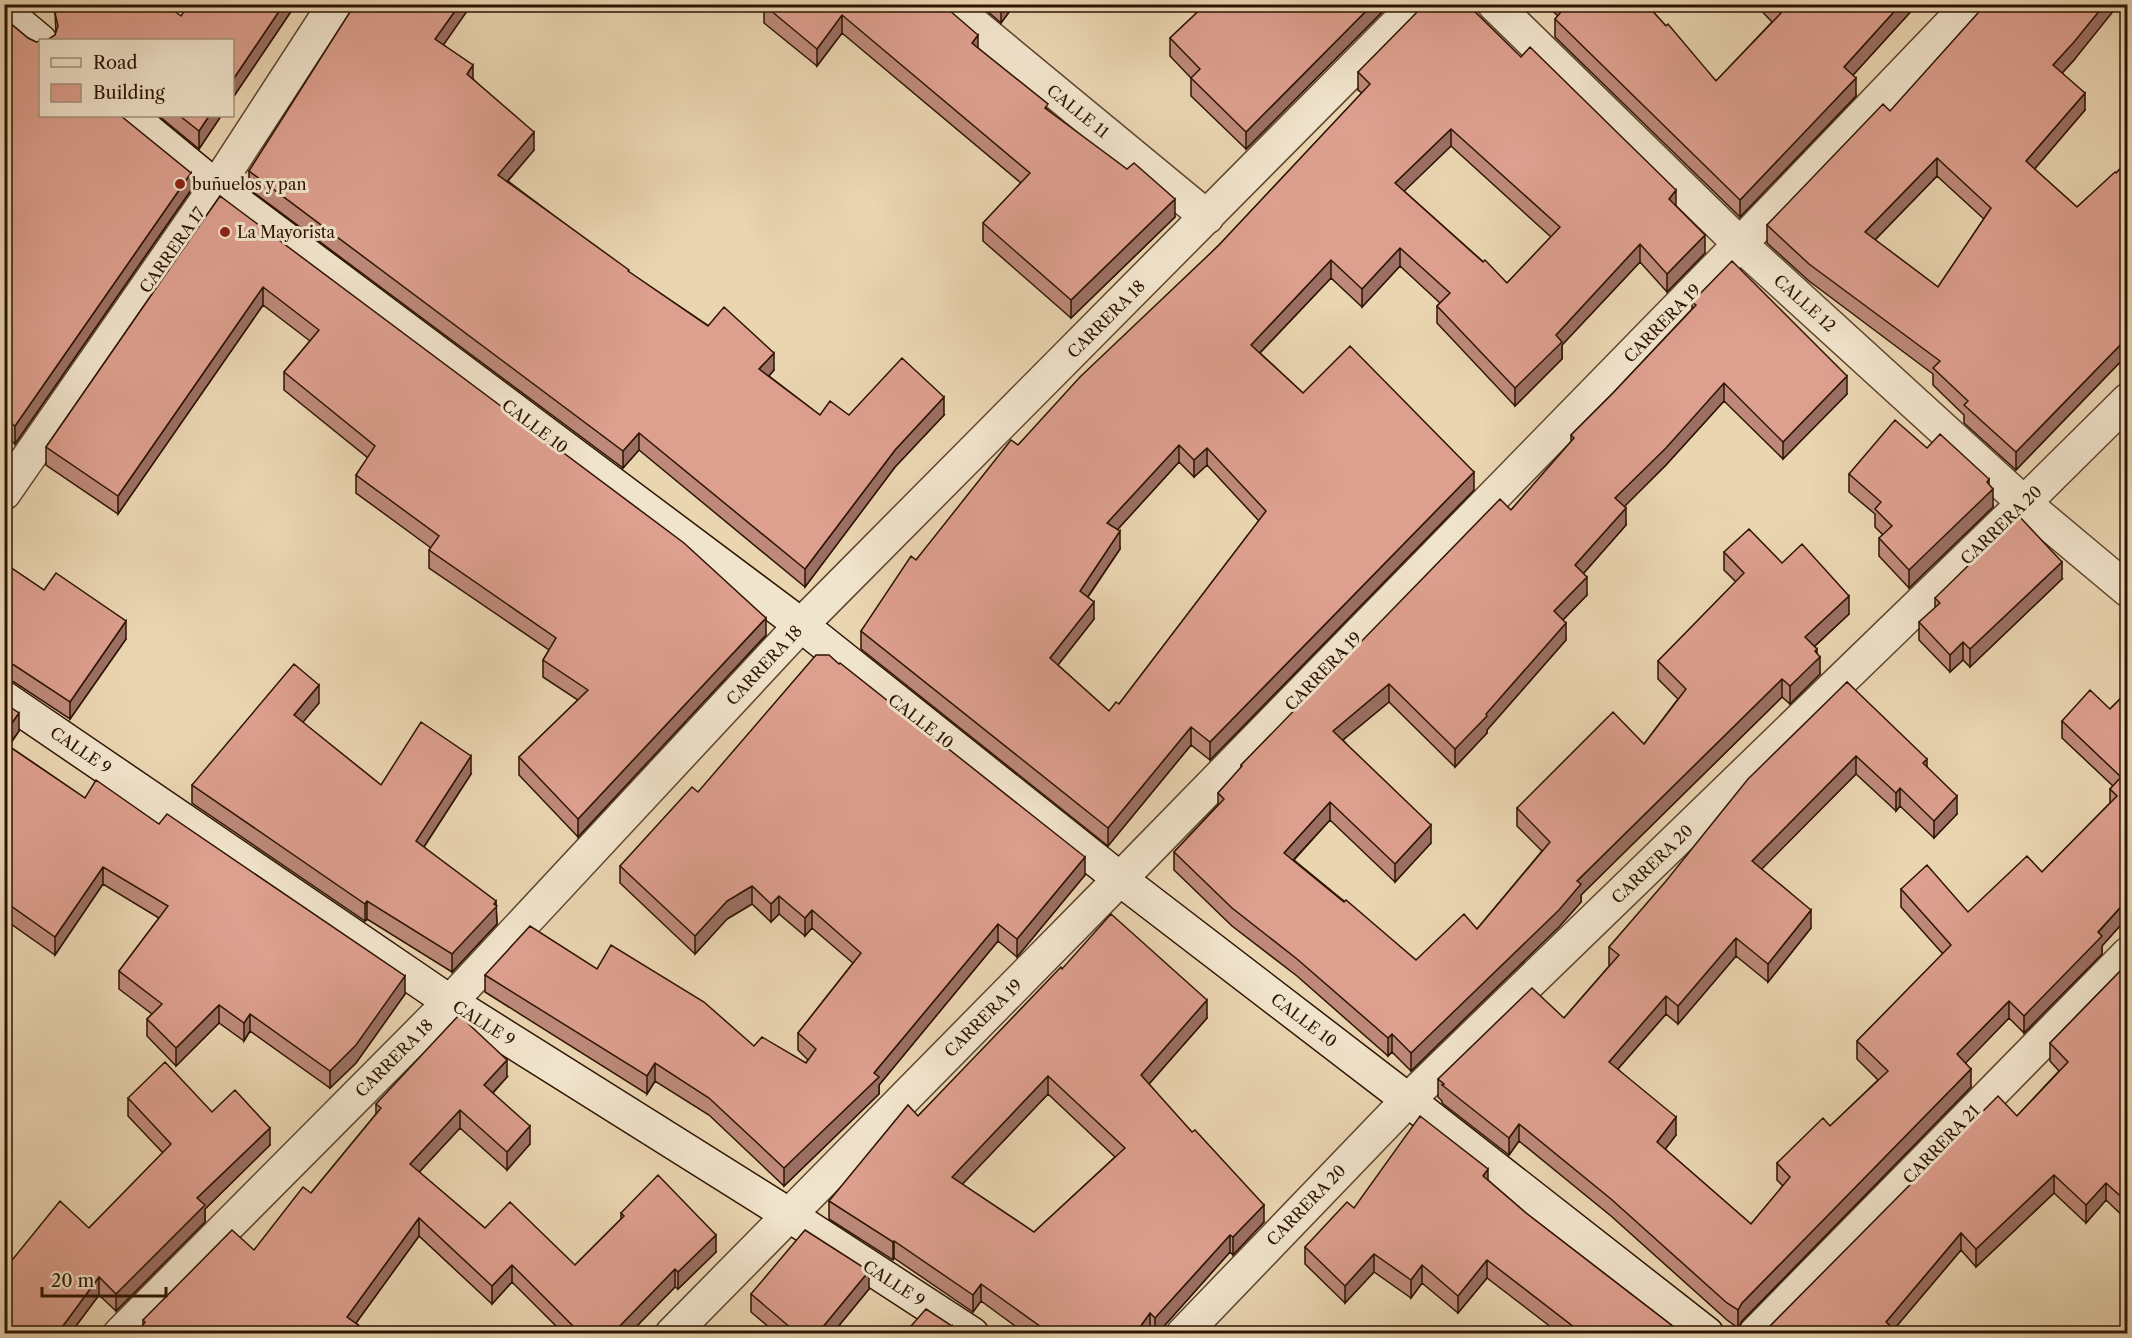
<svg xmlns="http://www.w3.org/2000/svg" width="2132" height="1338" font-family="'Libre Caslon Text',serif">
<rect width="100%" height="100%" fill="#ead5b1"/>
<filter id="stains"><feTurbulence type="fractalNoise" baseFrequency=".00333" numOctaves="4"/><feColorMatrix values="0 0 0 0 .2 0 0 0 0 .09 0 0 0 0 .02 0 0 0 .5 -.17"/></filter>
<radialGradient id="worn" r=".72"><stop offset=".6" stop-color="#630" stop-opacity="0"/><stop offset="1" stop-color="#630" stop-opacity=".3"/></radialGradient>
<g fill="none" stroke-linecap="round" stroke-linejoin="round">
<!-- minor casing -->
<g stroke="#5d442e" stroke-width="36">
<path id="minor" d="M949 4 1207 217
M1494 4 1740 244 2024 503 2128 590
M4 493 216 187 335 4
M120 1334 450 1002 801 625 1417 4
M672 1334 1120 879 1740 244 1970 4
M1183 1334 1408 1100 2024 503 2128 400
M1755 1334 2128 954"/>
</g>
<!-- secondary casing -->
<g stroke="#2e1402" stroke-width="36">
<path id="secondary" d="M4 11 40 41
M130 116 216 187 801 625 1120 879 1408 1100 1707 1334
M4 698 450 1002 789 1215 972 1334"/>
</g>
<!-- minor -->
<use href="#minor" stroke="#f1e4cc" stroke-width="33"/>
<!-- secondary -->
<use href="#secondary" stroke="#f1e4cc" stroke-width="33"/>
</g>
<!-- wall -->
<path fill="#be897a" stroke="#2e1402" stroke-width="1.5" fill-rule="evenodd" d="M296 4 232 99V40L55 35 56 33 55 13 126 9 181 16Z
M764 4H942L978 48 1048 110 1175 217 1071 318 983 241V223L1021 183 842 33 817 66 764 23Z
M979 4H1015L1001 23Z
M1206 4H1390L1246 149 1191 96V78L1170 56V38Z
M1545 4H1646L1716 81 1772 22 1755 4H1915V7L1853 75 1856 96 1740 217 1555 37V19L1558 16Z
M4 18 28 38 36 42 191 190 15 444 9 439 4 445Z
M444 45 534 150 508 181 629 272 774 370 769 376 820 415H944L895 467 805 587 639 450 623 468 249 189V171Z
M1521 57 1676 206 1705 253 1667 292 1640 262 1562 345V359L1515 406 1437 323V306L1440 303 1400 266 1362 307 1331 278 1260 353 1303 393 1474 490 1210 760 1191 745 1108 846 861 649V631L916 560 1018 445 1219 245 1362 93 1358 90V72ZM1451 146 1551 237 1507 283 1404 191ZM1179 462 1194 477 1207 465 1259 521 1119 704 1109 711 1058 665 1094 619 1088 597 1120 549 1117 530Z
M2074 60 2062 73 2085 110 2034 169 2077 207 2116 173 2127 162V355L2016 470 1964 423V415L1933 385V374L1809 281 1767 243V225L1890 111ZM1937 176 1984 219 1938 287 1875 240Z
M159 116H221L199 149Z
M220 196 766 635 578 837 519 775V757L578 700 543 677V660L549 650 429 568V550L431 548 356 493V475L368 458 284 390V372L310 341 263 305 118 514 46 465V447Z
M1692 302 1847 394 1783 459 1724 401 1666 465 1624 506 1626 525 1583 574 1587 595 1563 620 1566 640 1487 730V733L1455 767 1389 702 1343 740 1431 843 1395 882 1330 820 1294 860 1416 960 1477 929 1542 851 1517 826V808L1644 744 1678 699 1658 679V661L1736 582 1724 570V552L1782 563 1849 614 1814 647 1817 653 1820 674 1790 704 1782 697 1581 895V902L1559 927 1411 1071 1392 1052 1388 1056 1297 976 1232 926 1174 870V852L1218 805V793L1241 768V765L1511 510 1571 442V435L1613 393 1692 309Z
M1927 448 1989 485 1993 507 1909 588 1879 556V538L1883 535 1875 527V514L1849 492V474Z
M4 563 44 590 126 639 70 719 14 682 4 679Z
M2062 579 1970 667 1963 660 1950 672 1919 640V622L1935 608V598Z
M1847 682 1927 767 1957 814 1934 838 1900 806 1896 811 1856 774 1761 869 1811 928 1768 982 1736 956 1678 1024 1666 1014 1618 1069 1676 1135 1665 1149 1751 1224 1783 1186 1777 1180V1163L1830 1126 1878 1080 1857 1059V1041L1943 954 1901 907V889L1968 912 2042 872 2110 803V789L2113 786 2062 738V721L2110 709 2127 692V918L2102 946V954L2024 1033 2009 1018 1965 1063 1971 1087 1742 1321 1738 1328 1727 1320 1611 1216 1519 1141 1509 1155 1442 1103V1101L1438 1097V1079L1564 1018 1610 965H1609V947Z
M4 703 19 731 9 746 85 798 405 994 356 1063 330 1088 250 1031 244 1041 219 1023 176 1066 147 1036V1019L152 1014 119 989V971L159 918 103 884 55 955 4 919Z
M319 703 302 722 381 785 471 774 424 847 496 906 497 924 452 972 367 919 365 921 192 803V785Z
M698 792 1085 875 1017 957 998 941 879 1085V1094L784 1186 709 1115 655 1081 647 1094 485 992V975L597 969 754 1046 806 1063 808 1060 798 1050V1033L853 963 812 928 805 936 779 914 771 922 752 904 727 919 695 954 620 883V866Z
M2127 964V1220L2106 1200 2086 1223 2054 1193 1976 1267 1961 1250 1894 1329 1899 1334H1764V1332L2017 1116 2059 1071 2050 1061V1043Z
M1062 969 1207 1018 1149 1084 1264 1222 1233 1255 1230 1252 1157 1334H1153L1150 1331 1148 1334H1026L981 1301 973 1312 894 1258 893 1260 829 1219V1201L918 1116ZM1048 1094 1115 1157 1034 1232 962 1184Z
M507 1077 493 1093 530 1144 507 1170 460 1128 419 1172 485 1228 575 1265 621 1219V1213L716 1252 678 1289 675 1287 629 1334H564L512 1282 492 1304 419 1236 356 1323 368 1334 143 1325V1320L254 1250 311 1193 376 1114V1104Z
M128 1098 212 1112 270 1145 205 1209V1222L116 1311 99 1295 70 1334H4L89 1228 163 1153 128 1116Z
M1488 1180 1526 1213 1683 1334H1560L1487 1278 1458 1313 1422 1283 1411 1298 1374 1272 1345 1303 1305 1264V1247L1354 1208Z
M869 1289 832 1334H777L751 1312V1294Z"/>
<!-- shaded-wall -->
<path fill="#9b6f63" stroke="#2e1402" stroke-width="1.5" d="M284 4H296L232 99V81Z
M460 4H472L435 57V39Z
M1001 4H1015L1001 23Z
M1373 4H1390L1246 149V132Z
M1901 4H1915V7L1844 85V67Z
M2105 4H2119L2074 60 2053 83V65Z
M842 15V33L817 66V49Z
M978 35V53L972 43Z
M473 65V83L467 74Z
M1856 78V96L1740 217V200Z
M2085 93V110L2026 179V161Z
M209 116H221L199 149V131Z
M1451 129V146L1395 200V183Z
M534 132V150L498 192V175Z
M1937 158V176L1865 250V232Z
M191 173V190L15 444V426Z
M1676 190V208L1669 199Z
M1175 199V217L1071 318V300Z
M1705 235V253L1667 292V274Z
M1640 244V262L1562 345V359L1515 406V388L1556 335Z
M1400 248V266L1362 307V289Z
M1331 260V278L1251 362V345Z
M263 287V305L118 514V496Z
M2127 338V355L2016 470V452Z
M774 353V370L759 387V369Z
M1847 376V394L1783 459V442Z
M1724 383V401L1666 465 1615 516V498Z
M944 397V415L895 467 805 587V569L895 450Z
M9 422V439L4 445V427Z
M639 433V450L623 468V451Z
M1179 445V462L1107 541V523Z
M1207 448V465L1194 477V460Z
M1474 472V490L1210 760V742Z
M1989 479V493L1993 489V507L1909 588V570Z
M1626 508V525L1575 583V565Z
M1120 531V549L1080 608V591Z
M2062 562V579L1970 667V649Z
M1587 577V595L1554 629V611Z
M1849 596V614L1805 655V637Z
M1094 602V619L1050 675V658Z
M766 618V635L578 837V819Z
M126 621V639L70 719V702Z
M1566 623V640L1487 730V733L1455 767V749Z
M1963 642V660L1950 672V655Z
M1817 649V660L1820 657V674L1790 704V686Z
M1782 679V697L1581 895V902L1559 927 1411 1071V1053L1577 881Z
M1389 684V702L1333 748V731Z
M319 685V703L294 733V715Z
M19 713V731L4 752V734Z
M1191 727V745L1108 846V828Z
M471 756V774L416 859V841Z
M1856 756V774L1752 879V861Z
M1927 759V776L1923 763Z
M1900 788V806L1896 811V793Z
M1957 796V814L1934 838V821Z
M1330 802V820L1284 870V853Z
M1431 825V843L1395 882V864Z
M1085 857V875L1017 957V939Z
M103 867V884L55 955V937Z
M752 886V904L727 919 695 954V936L727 901Z
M779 896V914L771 922V904Z
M2127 900V918L2102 946V954L2024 1033V1016Z
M367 901V919L365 921V904Z
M496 901 497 924 452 972V954Z
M812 910V928L805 936V918Z
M1811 910V928L1768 982V964Z
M998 924V941L879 1085V1094L784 1186V1168L874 1073Z
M1736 938V956L1678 1024V1006Z
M405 976V994L356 1063 330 1088V1071Z
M1666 996V1014L1609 1079V1062Z
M1207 1000V1018L1141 1093V1075Z
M2009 1001V1018L1957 1072V1054Z
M219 1005V1023L176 1066V1048Z
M250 1014V1031L244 1041V1023Z
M1392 1034V1052L1388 1056V1038Z
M507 1060V1077L484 1102V1085Z
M655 1063V1081L647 1094V1076Z
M1971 1069V1087L1742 1321 1738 1328V1310L1742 1303Z
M1048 1076V1094L952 1195V1177Z
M460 1110V1128L410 1182V1164Z
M1676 1117V1135L1657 1160V1142Z
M1519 1124V1141L1509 1155V1138Z
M530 1126V1144L507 1170V1152Z
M270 1128V1145L205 1209V1222L116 1311V1294L197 1198Z
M1488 1169V1186L1483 1176Z
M2054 1175V1193L1976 1267V1249Z
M2106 1183V1200L2086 1223V1205Z
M1264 1205V1222L1233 1255V1237Z
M419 1218V1236L348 1334 347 1317Z
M1961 1233V1250L1890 1334 1886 1322Z
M716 1235V1252L678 1289V1272Z
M1230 1235V1252L1157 1334H1155V1318Z
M894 1241V1258L893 1260V1242Z
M1374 1254V1272L1345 1303V1286Z
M1487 1260V1278L1458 1313V1296Z
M512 1265V1282L492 1304V1286Z
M1422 1265V1283L1411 1298V1280Z
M675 1269V1287L629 1334H612Z
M869 1271V1289L832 1334H817Z
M99 1277V1295L70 1334H57Z
M981 1284V1301L973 1312V1295Z
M1150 1313V1331L1148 1334H1135Z
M952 1326V1334H947Z"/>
<!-- building -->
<path fill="#dd9f8e" stroke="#2e1402" stroke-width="1.5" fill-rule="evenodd" d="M63 4H121L126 9 129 4H165L181 16 189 4H284L232 81V40H47L55 35 58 26 55 13Z
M355 4H460L435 39 473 65 467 74 534 132 498 175 629 270 628 271 708 326 724 307 774 353 759 369 820 415 830 401 849 415 902 358 944 397 895 450 805 569 639 433 623 451 249 171Z
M764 4H942L978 35 972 43 1048 104 1045 108 1127 169 1134 163 1175 199 1071 300 983 223 1030 173 842 15 817 49 764 5Z
M1206 4H1373L1246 132 1191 78 1200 69 1170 38Z
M1425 4H1467L1521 57 1530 47 1676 190 1669 199 1705 235 1667 274 1640 244 1556 335 1562 342 1515 388 1437 306 1450 293 1400 248 1362 289 1331 260 1251 345 1303 393 1350 346 1474 472 1210 742 1191 727 1108 828 861 631 911 556 916 560 1011 440 1018 445 1080 377 1219 245 1370 84 1358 72ZM1451 129 1560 227 1507 283 1485 260 1483 262 1395 183ZM1179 445 1194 460 1207 448 1266 511 1119 704 1116 702 1109 711 1050 658 1094 602 1080 591 1120 531 1107 523Z
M1564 4H1646L1666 26 1668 24 1716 81 1781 13 1773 4H1901L1844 67 1856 78 1740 200 1555 19 1566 6Z
M1986 4H2105L2074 42 2053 65 2085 93 2026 161 2077 207 2115 172 2116 173 2127 162V338L2016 452 1964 405 1968 401 1933 368 1940 361 1809 264 1767 225 1883 104 1890 111ZM1937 158 1991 208 1938 287 1865 232Z
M4 18 28 38 36 42 40 41V116H121L191 173 15 426 9 422 4 427Z
M180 116H209L199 131Z
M220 196 684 543 766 618 578 819 519 757 588 690 543 660 556 638 429 550 439 536 356 475 375 446 284 372 319 330 263 287 118 496 46 447Z
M1732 261 1847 376 1783 442 1724 383 1666 448 1615 498 1626 508 1575 565 1587 577 1554 611 1566 623 1486 714 1487 716 1455 749 1389 684 1333 731 1431 825 1395 864 1330 802 1284 853 1344 902 1346 900 1416 960 1464 914 1477 929 1550 842 1517 808 1613 712 1644 744 1686 689 1658 661 1744 573 1724 552 1749 529 1782 563 1802 544 1849 596 1805 637 1817 649 1815 651 1820 657 1790 686 1782 679 1577 881 1581 884 1559 910 1411 1053 1392 1034 1388 1038 1297 959 1232 908 1174 852 1224 799 1218 793 1242 766 1241 765 1500 499 1511 510 1574 438 1571 435 1613 393 1696 305 1692 302Z
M1895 420 1927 448 1940 434 1989 479 1987 482 1993 489 1909 570 1879 538 1892 526 1875 509 1881 502 1849 474Z
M2019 516 2062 562 1970 649 1963 642 1950 655 1919 622 1940 603 1935 598Z
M4 563 44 590 56 573 126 621 70 702 14 665 4 662Z
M816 655H829L839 664 840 663 1085 857 1017 939 998 924 874 1073 879 1077 784 1168 709 1098 655 1063 647 1076 485 975 530 926 597 969 611 945 704 1002 754 1046 762 1037 806 1063 816 1049 798 1033 861 953 812 910 805 918 779 896 771 904 752 886 727 901 695 936 620 866 692 787 698 792Z
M294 664 319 685 294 715 381 785 421 722 471 756 416 841 496 901 494 904 497 906 452 954 367 901 365 904 192 785Z
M1847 682 1927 759 1923 763 1957 796 1934 821 1900 788 1896 793 1856 756 1752 861 1811 910 1768 964 1736 938 1678 1006 1666 996 1609 1062 1676 1117 1657 1142 1751 1224 1790 1177 1777 1163 1823 1118 1830 1126 1888 1071 1857 1041 1951 945 1901 889 1927 865 1968 912 2027 856 2042 872 2117 796 2110 789 2121 777 2062 721 2090 690 2110 709 2127 692V900L2098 932 2102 936 2024 1016 2009 1001 1957 1054 1971 1069 1742 1303 1738 1310 1727 1303 1611 1199 1519 1124 1509 1138 1442 1085 1444 1084 1438 1079 1532 988 1564 1018 1619 955 1609 947 1666 881 1748 779Z
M4 703 19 713 4 734Z
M4 743 85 798 96 780 159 824 167 814 405 976 356 1045 330 1071 250 1014 244 1023 219 1005 176 1048 147 1019 162 1004 119 971 168 906 103 867 55 937 4 901Z
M1111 914 1207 1000 1141 1075 1192 1132 1195 1130 1264 1205 1233 1237 1230 1235 1155 1318 1150 1313 1135 1334H1051L981 1284 973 1295 894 1241 893 1242 829 1201 908 1105 918 1116 1061 967 1062 969ZM1048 1076 1125 1148 1034 1232 952 1177Z
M2127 964V1202L2106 1183 2086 1205 2054 1175 1976 1249 1961 1233 1886 1322 1899 1334H1766L1764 1332 1998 1096 2017 1116 2068 1062 2050 1043Z
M459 1015 507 1060 484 1085 530 1126 507 1152 460 1110 410 1164 485 1228 510 1202 575 1265 624 1216 621 1213 658 1175 716 1235 678 1272 675 1269 612 1334H581L512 1265 492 1286 419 1218 347 1317 368 1332V1334H137L145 1322 143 1320 232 1230 254 1250 303 1187 311 1193 381 1108 376 1104Z
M165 1062 212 1112 235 1090 270 1128 197 1198 205 1205 116 1294 99 1277 57 1334H4V1270L60 1201 89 1228 171 1144 128 1098Z
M1420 1116 1488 1169 1483 1176 1526 1213 1683 1334H1583L1487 1260 1458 1296 1422 1265 1411 1280 1374 1254 1345 1286 1305 1247 1347 1202 1354 1208Z
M805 1230 869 1271 817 1334H798L751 1294Z
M926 1309 952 1326 947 1334H904Z"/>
<!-- markers -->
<g fill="#8f2418" stroke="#f1e4cc" stroke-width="2">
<circle cx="180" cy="184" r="6"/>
<circle cx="225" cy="232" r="6"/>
</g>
<g text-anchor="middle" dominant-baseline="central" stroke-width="6" stroke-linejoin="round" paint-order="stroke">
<!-- street labels -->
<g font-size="16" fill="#2e1402" stroke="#f1e4cc">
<text transform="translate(1078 111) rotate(39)">CALLE 11</text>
<text transform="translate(172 250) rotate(-55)">CARRERA 17</text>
<text transform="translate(1805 303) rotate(42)">CALLE 12</text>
<text transform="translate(1106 319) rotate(-45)">CARRERA 18</text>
<text transform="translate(1662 323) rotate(-46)">CARRERA 19</text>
<text transform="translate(535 426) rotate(37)">CALLE 10</text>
<text transform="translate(2001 525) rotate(-44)">CARRERA 20</text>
<text transform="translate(764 665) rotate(-47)">CARRERA 18</text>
<text transform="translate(1323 671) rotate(-46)">CARRERA 19</text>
<text transform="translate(921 721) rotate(38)">CALLE 10</text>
<text transform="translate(81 750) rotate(34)">CALLE 9</text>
<text transform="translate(1652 864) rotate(-44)">CARRERA 20</text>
<text transform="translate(983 1018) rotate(-45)">CARRERA 19</text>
<text transform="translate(1304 1020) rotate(37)">CALLE 10</text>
<text transform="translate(484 1023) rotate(32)">CALLE 9</text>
<text transform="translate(394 1058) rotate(-45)">CARRERA 18</text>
<text transform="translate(1941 1144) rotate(-46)">CARRERA 21</text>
<text transform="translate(1306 1205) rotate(-46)">CARRERA 20</text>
<text transform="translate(894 1283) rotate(33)">CALLE 9</text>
</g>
<!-- poi labels -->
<g font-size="16" fill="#2e1402" stroke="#f1e4cc" text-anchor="start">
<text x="192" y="184">buñuelos y pan</text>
<text x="237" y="232">La Mayorista</text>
</g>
</g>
<!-- margin -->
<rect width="2132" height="1338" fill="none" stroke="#ead5b1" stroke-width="24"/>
<rect x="6" y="6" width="2120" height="1326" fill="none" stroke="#2e1402" stroke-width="3"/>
<rect x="12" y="12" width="2108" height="1314" fill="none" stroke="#2e1402" stroke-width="1.5"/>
<!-- legend -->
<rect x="39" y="39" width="195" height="78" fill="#f1e4cc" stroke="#a3917b" stroke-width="1.5"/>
<rect x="51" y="58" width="30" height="9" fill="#f1e4cc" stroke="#a3917b" stroke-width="1.5"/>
<text x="93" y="69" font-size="18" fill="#2e1402">Road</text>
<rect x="51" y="84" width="30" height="18" fill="#dd9f8e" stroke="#a3917b" stroke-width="1.5"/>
<text x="93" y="99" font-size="18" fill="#2e1402">Building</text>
<!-- scale -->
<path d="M42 1287v9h124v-9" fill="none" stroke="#2e1402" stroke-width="3"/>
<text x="51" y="1287" font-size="18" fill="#2e1402" stroke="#f1e4cc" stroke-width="4.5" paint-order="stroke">20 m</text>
<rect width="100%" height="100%" filter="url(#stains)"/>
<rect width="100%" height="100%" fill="url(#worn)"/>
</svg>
